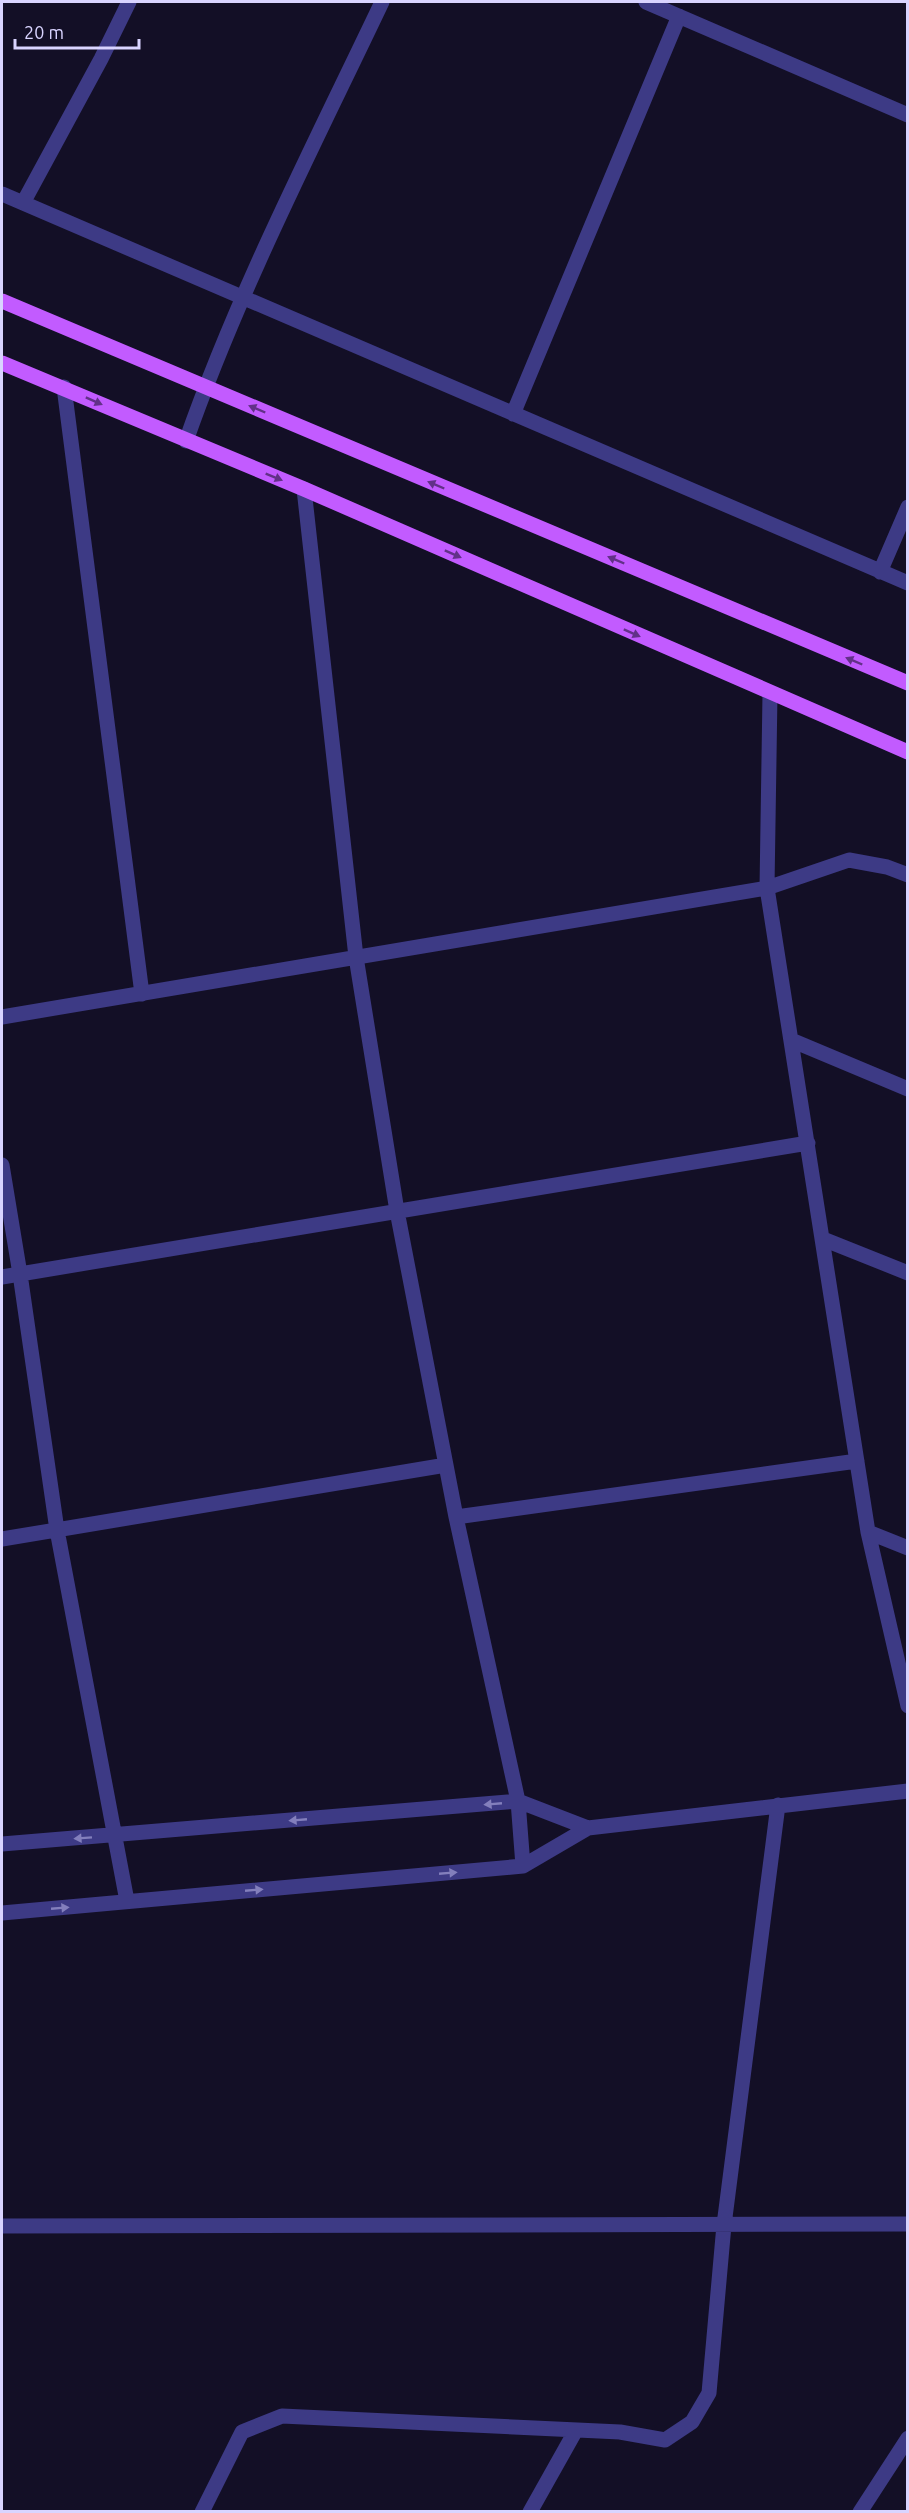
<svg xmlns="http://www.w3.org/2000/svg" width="909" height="2513" font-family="Ubuntu,sans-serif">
<rect width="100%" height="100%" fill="#130f26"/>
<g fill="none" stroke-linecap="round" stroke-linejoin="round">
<!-- minor -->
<path stroke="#3d3a85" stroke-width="15" d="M646 2 908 115
M2 194 908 583
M23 203 101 59 129 2
M64 387 142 994
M513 414 679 16
M186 441C239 290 313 147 382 2
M304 489 356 957 397 1211 456 1517 518 1801 523 1866
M880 572 908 507
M770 693 767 888 868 1532 908 1706
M2 1017 767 888 849 860 887 867 908 875
M791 1040 908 1089
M2 1165 20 1274 57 1530 127 1901
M823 1239 908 1273
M2 1277 808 1143
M456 1517 857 1461
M868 1532 908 1548
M2 1539 446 1465
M2 1844 518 1801 588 1828
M2 1913 523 1866 588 1828 908 1791
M2 2226 908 2224
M202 2512 242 2432 282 2416 620 2432 665 2440 692 2422 709 2393 724 2225 778 1805
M530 2512 576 2430
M860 2512 908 2438"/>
<!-- primary -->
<path stroke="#c25bff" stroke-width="15" d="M2 301 908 683
M2 363 304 489 908 752"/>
</g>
<!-- one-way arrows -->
<defs><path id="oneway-solid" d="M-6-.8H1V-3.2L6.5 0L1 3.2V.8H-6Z" transform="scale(1.5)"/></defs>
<g fill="#623188">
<use href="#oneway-solid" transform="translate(94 401) rotate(24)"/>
<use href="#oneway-solid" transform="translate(257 409) rotate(-157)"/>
<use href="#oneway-solid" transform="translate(274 477) rotate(22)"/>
<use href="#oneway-solid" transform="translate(436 485) rotate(-157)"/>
<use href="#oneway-solid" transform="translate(453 554) rotate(24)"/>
<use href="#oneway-solid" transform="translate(616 560) rotate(-157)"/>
<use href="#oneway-solid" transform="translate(632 633) rotate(24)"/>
<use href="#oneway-solid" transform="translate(854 661) rotate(-157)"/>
</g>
<g fill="#837fbc">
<use href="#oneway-solid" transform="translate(493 1804) rotate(175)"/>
<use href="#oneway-solid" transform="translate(298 1820) rotate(175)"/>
<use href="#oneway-solid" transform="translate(83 1838) rotate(176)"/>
<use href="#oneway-solid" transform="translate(448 1873) rotate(-5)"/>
<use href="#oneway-solid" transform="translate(254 1890) rotate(-5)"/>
<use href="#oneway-solid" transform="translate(60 1908) rotate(-5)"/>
</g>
<!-- border -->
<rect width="909" height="2513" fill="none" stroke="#d9d4ff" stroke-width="6"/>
<!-- scale -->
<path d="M15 39v9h124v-9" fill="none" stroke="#d9d4ff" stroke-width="3"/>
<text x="24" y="39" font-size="18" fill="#d9d4ff" stroke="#130f26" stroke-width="4.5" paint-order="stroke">20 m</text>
</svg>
